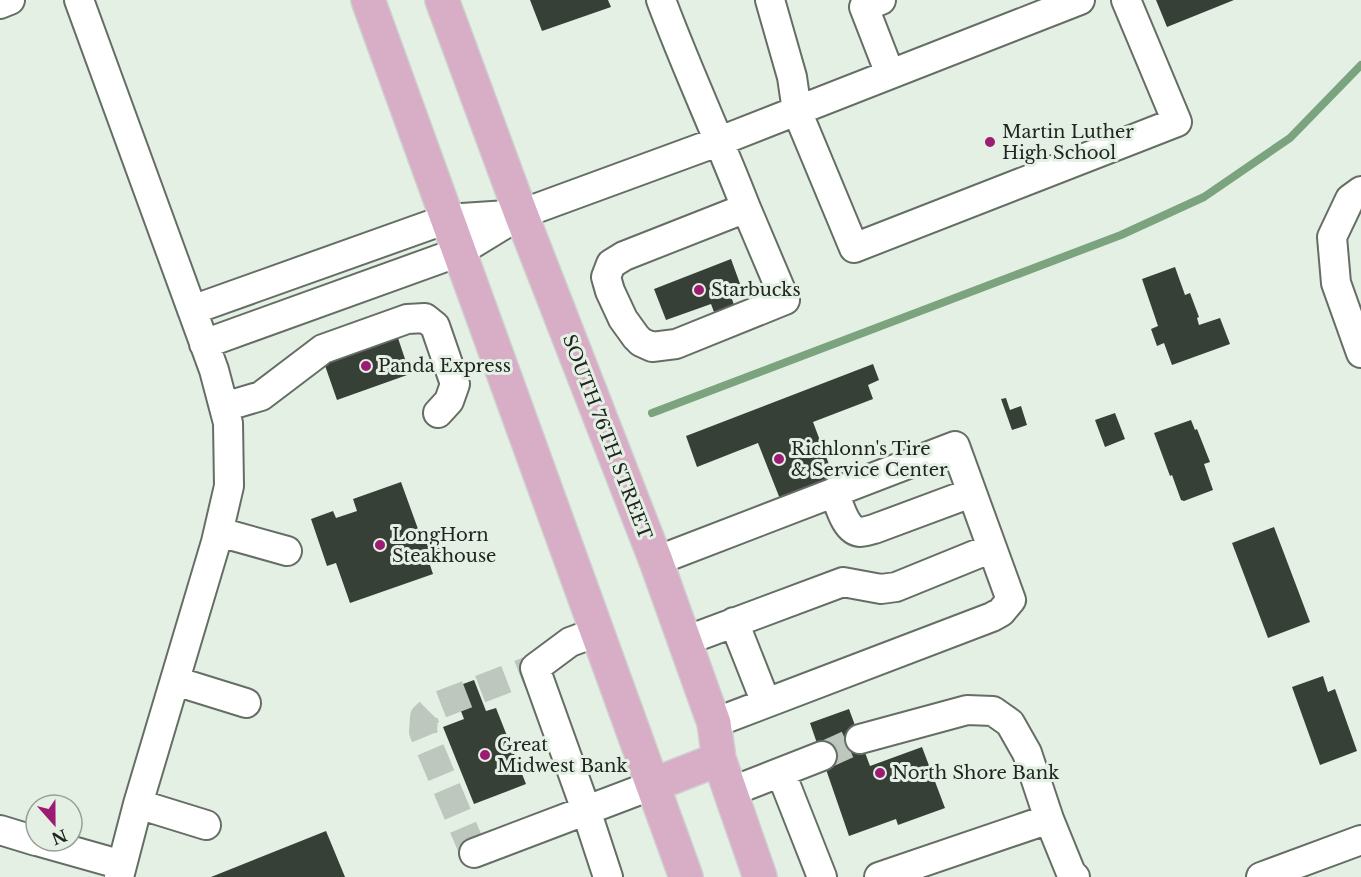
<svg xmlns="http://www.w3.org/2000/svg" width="1361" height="877" font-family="'Libre Baskerville',serif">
<rect width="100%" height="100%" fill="#e5f0e5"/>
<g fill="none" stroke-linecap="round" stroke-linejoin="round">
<!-- stream -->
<path stroke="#7ba47e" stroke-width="8" d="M652 413 1121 235 1204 197 1290 138 1361 65"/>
</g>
<!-- building -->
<path fill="#374037" d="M530 0H608L611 7 542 31Z
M1156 0H1234L1167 27Z
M731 259 743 292 731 296 734 305 714 312 711 304 666 320 654 289Z
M1175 267 1185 295 1190 293 1199 317 1197 318 1199 325 1220 318 1230 344 1172 365 1164 343 1157 346 1151 329 1158 326 1142 279Z
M396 332 410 374 337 400 322 357Z
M873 364 879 380 868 385 873 399 813 422 836 483 782 504 758 443 697 467 686 436Z
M1006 398 1010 410 1021 406 1027 425 1012 430 1001 399Z
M1115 413 1125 439 1105 447 1095 420Z
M1191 420 1195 430 1197 429 1210 462 1204 464 1213 490 1184 501 1181 500 1172 475 1170 476 1154 433Z
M401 482 422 540 436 535 442 551 427 556 433 574 350 603 336 563 327 566 311 519 333 511 336 518 357 511 353 499Z
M1274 527 1310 622 1268 638 1232 543Z
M1323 676 1328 692 1335 689 1357 751 1320 765 1292 687Z
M474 680 486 711 496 708 526 784 474 804 443 727 464 719 452 688Z
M849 709 870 766 922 747 945 808 898 825 896 819 849 836 810 723Z
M326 831 345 877H211Z"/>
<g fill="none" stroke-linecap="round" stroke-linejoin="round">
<!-- minor-tunnel -->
<path stroke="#bec7be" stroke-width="28" stroke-dasharray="28 14" stroke-linecap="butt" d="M822 756 860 739
M474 853 423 732 424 717 434 707 535 668"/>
<!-- minor casing -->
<g stroke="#656e65" stroke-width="32">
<path id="minor" d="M79 0 214 370 228 423 229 486 216 542 138 804 119 877
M661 0C687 70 719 138 746 208
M770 0 792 77 797 111 854 248 1177 122 1126 0
M881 0 864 7 890 74
M0 4 10 0
M1361 191 1350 199 1332 237 1336 283 1361 353
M746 208 785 300 676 344 652 347 641 342 636 337 623 319 610 291 606 277 611 264 624 256Z
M521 214 720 141 1080 0
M192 310 447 219 521 214 459 252 204 344
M224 407 261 396 323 349 407 319 425 318 435 326 455 384 449 401 438 413
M834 492C839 503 845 531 860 532 864 532 870 530 874 529L971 493
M219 532 287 551
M656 561 955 446 1011 600 1001 612 992 617 714 723
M734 622 766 703
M597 632 570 642 535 668 586 810 608 877
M685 641 843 582 881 589 896 587 992 548
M175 681 246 703
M860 739 967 710 993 711 1010 723 1027 753 1049 819 1071 873 1075 877
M781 773 822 877
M730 792 822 756
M138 804 206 825
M0 830 36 841
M37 841 122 865
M474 853 653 785
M879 877 1049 819
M1261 877 1361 840"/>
</g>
<!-- major casing -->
<g stroke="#cecfce" stroke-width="36">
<path id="major" d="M368 0 686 877
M442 0 521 214 656 561 714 723 719 759 760 877
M653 785 719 759"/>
</g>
<!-- minor -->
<use href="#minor" stroke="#fff" stroke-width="28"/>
<!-- major -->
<use href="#major" stroke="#d7aec5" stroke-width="33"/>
</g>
<!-- markers -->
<g fill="#9b1c72" stroke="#e5f0e5" stroke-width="2">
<circle cx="990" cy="142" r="6"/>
<circle cx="699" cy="290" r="6"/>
<circle cx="366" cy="366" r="6"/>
<circle cx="779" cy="459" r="6"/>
<circle cx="380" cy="545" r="6"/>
<circle cx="485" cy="755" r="6"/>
<circle cx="880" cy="773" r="6"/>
</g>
<g text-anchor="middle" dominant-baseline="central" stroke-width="6" stroke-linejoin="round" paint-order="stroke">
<!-- poi labels -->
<g font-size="18" fill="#212521" stroke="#e5f0e5" text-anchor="start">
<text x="1002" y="132">Martin Luther<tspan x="1002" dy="21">High School</tspan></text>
<text x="711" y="290">Starbucks</text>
<text x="378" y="366">Panda Express</text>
<text x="791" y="449">Richlonn's Tire<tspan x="791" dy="21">&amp; Service Center</tspan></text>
<text x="392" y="535">LongHorn<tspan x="392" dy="21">Steakhouse</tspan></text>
<text x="497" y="745">Great<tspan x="497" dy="21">Midwest Bank</tspan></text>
<text x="892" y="773">North Shore Bank</text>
</g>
<!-- street labels -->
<g font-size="18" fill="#212521" stroke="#e5f0e5">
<text transform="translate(607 437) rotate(69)">SOUTH 76TH STREET</text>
</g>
</g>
<!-- north arrow -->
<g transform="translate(54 823) rotate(159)"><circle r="28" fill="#e5f0e5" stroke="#979f97" stroke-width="1.5"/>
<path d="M0-4.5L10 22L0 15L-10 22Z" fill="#9b1c72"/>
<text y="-9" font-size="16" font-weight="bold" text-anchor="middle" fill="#212521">N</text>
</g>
</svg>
